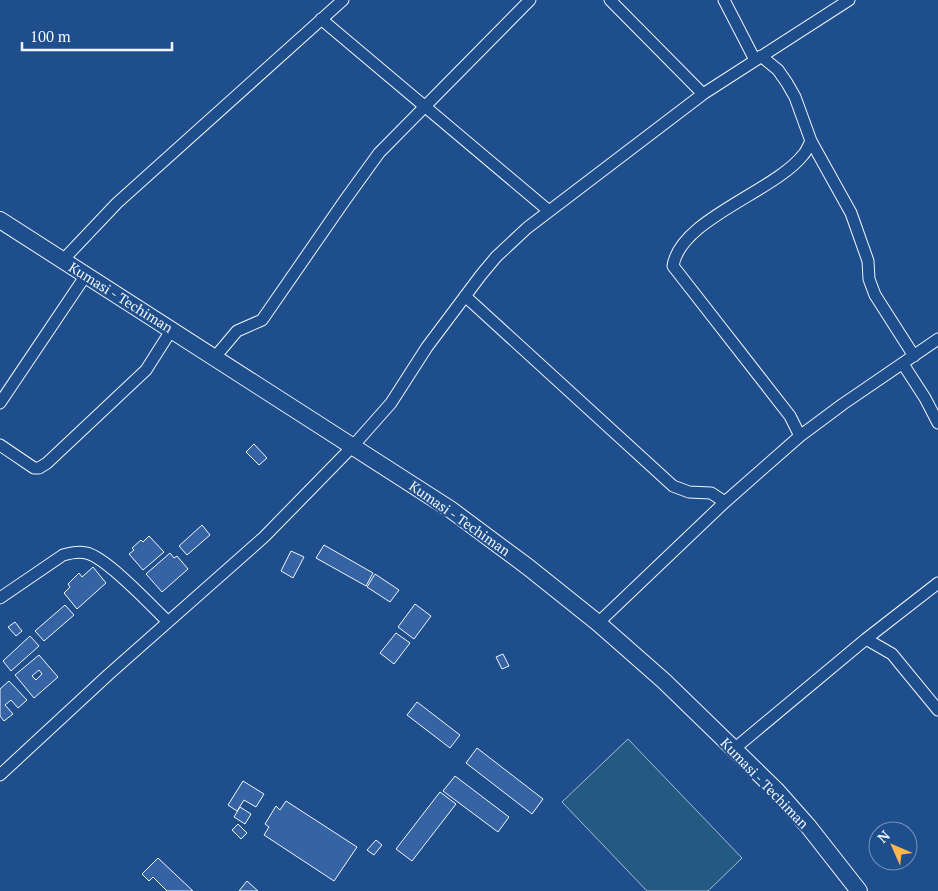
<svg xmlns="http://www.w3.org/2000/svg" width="938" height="891" font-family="'PT Serif',serif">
<rect width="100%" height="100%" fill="#1f4e8c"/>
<!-- green -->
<path fill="#245a82" stroke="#a8bbd7" d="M628 739 742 858 708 891H647L562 802Z"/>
<!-- building -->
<path fill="#3563a3" stroke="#f2f6ff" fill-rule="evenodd" d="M254 444 267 458 259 465 246 452Z
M202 525 210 535 187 555 179 546Z
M149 536 164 552 143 570 129 554 134 550 132 548 141 540 143 542Z
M324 545 373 573 366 586 316 558Z
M291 551 304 557 293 578 281 571Z
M170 553 174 558 177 556 188 569 162 592 146 574Z
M93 567 106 583 77 609 64 593 70 587 68 584 79 573 82 577Z
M375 574 399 590 390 602 367 587Z
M415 604 431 616 414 639 398 627Z
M65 605 74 615 44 641 35 631Z
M15 622 22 631 16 636 8 627Z
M396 633 410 643 394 664 380 653Z
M30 636 39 646 11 671 3 661Z
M503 654 509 666 502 669 496 657Z
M39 655 58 677 34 698 15 675ZM39 670 42 674 36 680 32 676Z
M9 681 27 700 18 708 11 700 5 705 13 714 4 721 0 716V689Z
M417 702 460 735 450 748 407 715Z
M477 748 543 799 532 814 466 763Z
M455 776 509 817 498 832 443 791Z
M243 781 264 794 256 807 244 800 237 811 228 805Z
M440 792 456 804 412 861 396 849Z
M286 801 357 847 334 881 264 835 269 827 265 824 276 806 280 810Z
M240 807 251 814 245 824 234 817Z
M238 824 247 833 241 839 232 830Z
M376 840 382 845 374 855 367 850Z
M158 858 193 891H167L153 877 149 881 142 874Z
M247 881 258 891H239Z"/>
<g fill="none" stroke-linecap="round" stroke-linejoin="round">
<!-- minor casing -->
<g stroke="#f2f6ff" stroke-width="13">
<path id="minor" d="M610 0 703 94
M724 0 755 60
M321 19 549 211
M761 56 778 70 787 83 795 97 811 141 851 213 868 261 869 279 875 295 914 356
M63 260 117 203 343 0
M465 296 673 486 689 492 711 493 725 502
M215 357 237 331 262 320 345 200 379 153 530 0
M903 364 925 398 938 423
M0 403 86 275
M800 436 790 416 673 266C680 219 774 192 803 155 807 151 808 146 811 141
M0 445 34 468H39L47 463 146 370 172 329
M0 598 63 555C70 553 78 551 86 553 105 556 152 606 168 622
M598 623 725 502 800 436 843 404 938 339
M866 639 892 654 938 710
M734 749 866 639 938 583
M0 775 108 675 264 537 353 446 391 403 427 347 481 275 496 257 527 228 703 94 849 0"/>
</g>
<!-- highway casing -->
<g stroke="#f2f6ff" stroke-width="18">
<path id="highway" d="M0 220 450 509 528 567 598 623 664 681 734 749 777 791 808 826 859 891"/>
</g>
<!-- minor -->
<use href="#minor" stroke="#1f4e8c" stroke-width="11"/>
<!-- highway -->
<use href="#highway" stroke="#1f4e8c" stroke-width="16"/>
</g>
<g text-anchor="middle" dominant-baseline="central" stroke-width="4" stroke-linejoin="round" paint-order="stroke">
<!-- street labels -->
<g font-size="14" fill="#f2f6ff" stroke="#1f4e8c">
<text transform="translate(121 297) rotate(32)">Kumasi - Techiman</text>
<text transform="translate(460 518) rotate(35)">Kumasi - Techiman</text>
<text transform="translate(765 783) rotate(46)">Kumasi - Techiman</text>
</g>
</g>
<!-- north arrow -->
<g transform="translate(893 846) rotate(315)"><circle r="24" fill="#1f4e8c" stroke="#7391ba"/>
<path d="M0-4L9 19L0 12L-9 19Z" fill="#ffb74d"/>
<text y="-8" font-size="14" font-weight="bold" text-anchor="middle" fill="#f2f6ff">N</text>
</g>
<!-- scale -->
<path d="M22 42v8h150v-8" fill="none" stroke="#f2f6ff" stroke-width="2.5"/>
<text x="30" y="42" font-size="15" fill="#f2f6ff" stroke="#1f4e8c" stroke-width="4" paint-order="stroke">100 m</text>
</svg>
